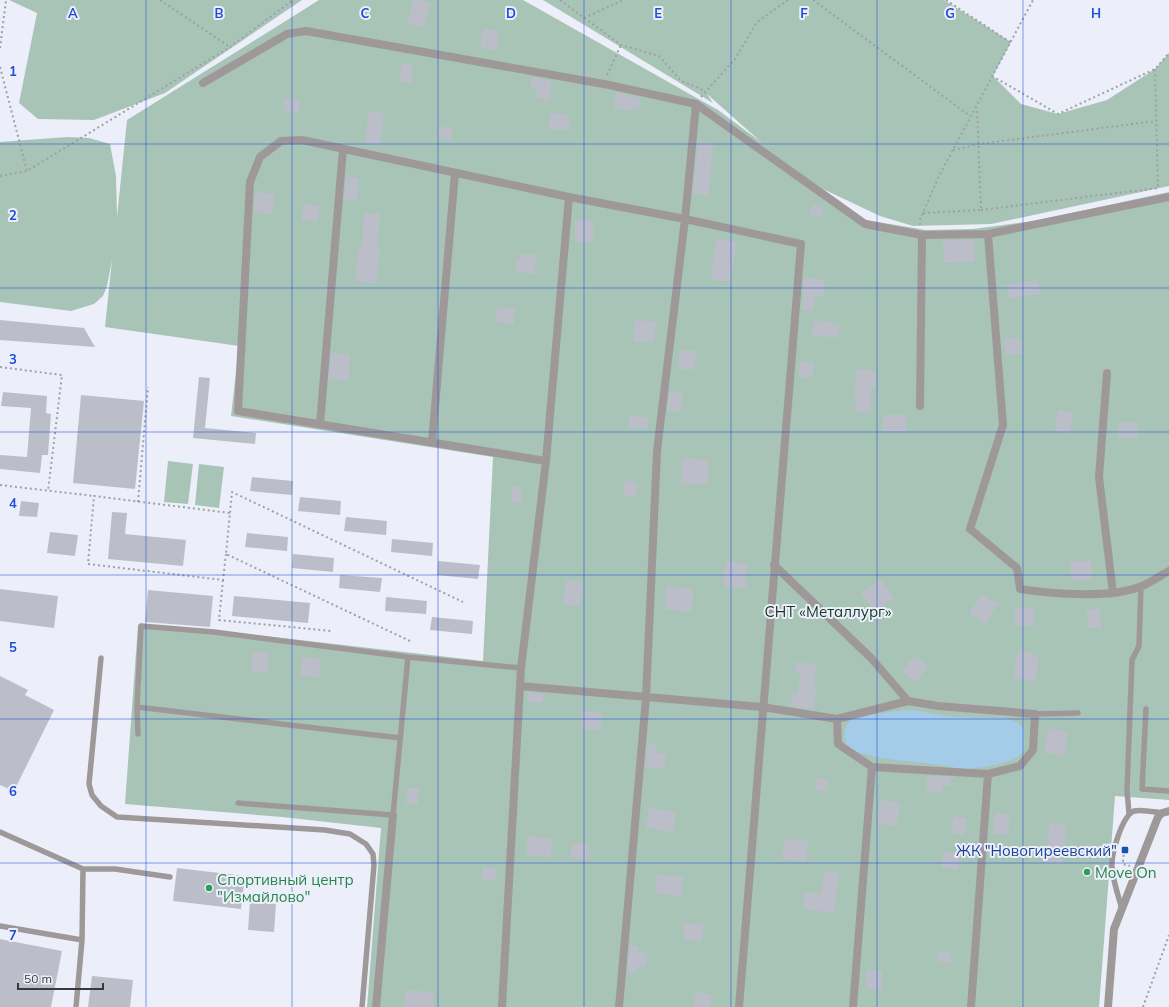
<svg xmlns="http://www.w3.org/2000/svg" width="1169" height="1007" font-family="Mulish,sans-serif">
<rect width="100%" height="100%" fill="#eceff9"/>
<!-- green -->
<path fill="#a8c4b6" d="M9 0H302L165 93 94 120 38 119 19 103 37 13Z
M319 0H523L718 110 761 142 707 94 713 103 543 0H944L1011 42 993 76 1021 104 1058 114 1107 100 1155 69 1169 53V186L991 224 913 226 880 216 823 189 866 220 926 230 973 229 1034 221 1169 192V800L1115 796 1099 1007H367L381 828 282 817 125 804 138 625 212 630 483 661 493 457 231 416 239 346 105 327 112 260 107 286 103 296 94 304 71 311 0 302V142L67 137 89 138 110 144 116 176 117 217 127 120Z
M168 461 193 464 188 504 164 502Z
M199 464 224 467 219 508 195 505Z"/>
<!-- water -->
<path fill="#a4cbe7" d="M912 710 952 717 1004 718 1015 721 1023 727C1024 736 1027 746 1021 754 1013 764 976 769 963 769 956 769 949 766 942 765 911 761 879 760 849 750 844 741 842 729 850 721 858 714 900 711 912 710Z"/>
<!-- building -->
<path fill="#bbbec8" d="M414 0H419L431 4 423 28 407 23Z
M483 28 499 31 496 51 480 48Z
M402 63 413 64 411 83 399 81Z
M532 77 552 81 549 100 536 98 537 89 530 88Z
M616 92 641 98 639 109 633 108V111L614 108Z
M285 98 300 101 298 113 283 110Z
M369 111 384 113 380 145 365 143Z
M551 112 567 115V117L570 118 569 129H565L564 131 548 128Z
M439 126 453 129 450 141 437 139Z
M698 142 713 143 709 196 693 194Z
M346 177 359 178 357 200 344 199Z
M255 191 275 195 271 215 254 212Z
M813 203 824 207 820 218 809 214Z
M303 204 319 206 318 222 302 220Z
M364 213 380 214 377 248H380L376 284 355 281 359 245 362 246Z
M575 220H593V243L575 242Z
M716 239 737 242 730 282 711 279Z
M943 240H974L975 262 944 263Z
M521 253 537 255 534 274 515 271 517 258 520 259Z
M804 278 825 280 823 296H815L813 311 802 310Z
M1038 280 1040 294 1009 298 1007 285Z
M497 307 515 309 514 324 496 322Z
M0 320 84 328 95 347 0 340Z
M635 320 656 322 653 343 633 341Z
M814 320 840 324 838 338 812 335Z
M1020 338 1022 354 1005 355 1004 339Z
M680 349 696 351 694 370 678 369Z
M331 353 350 355 348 381 329 379Z
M799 362H813V377H799Z
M857 369 876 371 875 387H871V413H856L855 390Z
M199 377 210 378 205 428 256 433 255 444 193 438Z
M670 391 683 392 681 412 667 410Z
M3 392 47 396 46 413 51 414 48 455H42L40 473 0 469V455L27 457 31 408 1 406Z
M81 395 144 401 135 489 73 483Z
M1058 410 1073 412 1070 433 1055 431Z
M883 415H906V431H883Z
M629 416 648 417 647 429 628 428Z
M1119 423H1138V438H1118Z
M683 458 709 460 707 485 681 483Z
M252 477 293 481 292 495 250 491Z
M625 481 637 482 636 497 623 496Z
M513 486H521L523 504 511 502Z
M300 497 341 501 340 515 298 511Z
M21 501 39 503 37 517 19 516Z
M112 512 127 513 125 534 186 540 183 566 108 559Z
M346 517 387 521 386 535 344 531Z
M50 532 78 535 75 556 47 553Z
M247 533 288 537 287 551 245 547Z
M392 539 433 543 432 556 391 552Z
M293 554 334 558 333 572 292 568Z
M438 561 480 565 478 579 437 575Z
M727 561 748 565 745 579 748 590 725 586 723 575Z
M1071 561H1091L1092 580 1071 581Z
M340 575 382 578 380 592 339 588Z
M880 579 894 598 875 611 861 593Z
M566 580 583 581 580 606 563 605Z
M667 586 694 589 691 612 664 609Z
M0 589 58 596 54 628 0 621Z
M148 590 213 596 210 627 145 622Z
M982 594 998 604 985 624 969 614Z
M234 596 310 603 308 623 232 616Z
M386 597 427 601 426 614 385 611Z
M1015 608H1034V626H1015Z
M1087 609H1100L1101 628H1088Z
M432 617 473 621 472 634 430 630Z
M253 651 269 652 268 672 251 671Z
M1018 651 1035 654 1034 657 1039 658 1035 682 1013 678Z
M914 656 928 666 916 682 902 672Z
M302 657 321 659 319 678 300 676Z
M796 662 816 665 814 684H816L814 710 791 706 792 693H798L800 672 795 671Z
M0 676 28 690 25 695 54 710 14 791 0 785Z
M528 692 543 694V703L527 701Z
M582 711 602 713 600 731 580 729Z
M1048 728 1068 732 1064 756 1044 752Z
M648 744 655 745 657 753 666 754 664 769 645 767Z
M927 776 951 777 950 786 942 785V793L926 792Z
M817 778 828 779 827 791 816 790Z
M407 788H419L418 804 406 803Z
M880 800 900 803 897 826 877 823Z
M649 808 676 812 673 832 646 828Z
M995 813 1010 815 1008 835 993 833Z
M953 817 967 818 965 835 952 834Z
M1049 823 1067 825 1062 864 1043 862 1045 846H1047Z
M528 836 552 839 551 857 526 855Z
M784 839 808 841 806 861 782 859Z
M572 843 588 844 587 848H589L588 860 570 858Z
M943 852 960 854 958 870 941 868Z
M483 867 497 868 496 881 482 880Z
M177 868 245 876 241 909 173 901Z
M824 871 839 873 834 913 803 909 805 892 821 894Z
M657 874 683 877 681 896 655 893Z
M250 901 276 904 274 932 248 930Z
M684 923 703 924 702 941 683 940Z
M0 939 62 951 51 1007H0Z
M630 945 639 946V952L648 953 646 967 637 966 636 974 627 973Z
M938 952 951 953V963H938Z
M867 970 883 971 881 990 866 988Z
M92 976 133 980 130 1007H88Z
M406 990 434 992 433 1007H404Z
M696 992 712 995 710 1007H693Z"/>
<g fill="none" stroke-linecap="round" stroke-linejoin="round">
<!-- path -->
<path stroke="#9ea0a7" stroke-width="2" stroke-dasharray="2 3" stroke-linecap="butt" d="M160 0 230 47
M560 0 621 45 659 56 681 81 699 88 705 92
M813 0 970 116
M946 0 1010 42
M584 18 623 0
M0 48 6 0
M0 67 27 171
M607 75 621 45
M992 76 1058 114 1155 69 1169 53
M701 97 735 59 757 22 788 0
M953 150 979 144 1156 121
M0 176 27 171 230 47 293 0
M981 210 1158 188 1155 69
M923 213 981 210 977 108
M920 225V220L939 176 1033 0
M0 367 62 375 48 491
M0 485 94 496
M138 502 148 387
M226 554 223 580 88 564 94 496 230 513
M223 580 219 620 331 631
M410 641 226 554 232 492 463 602
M1125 850 1123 858V864L1130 866
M1143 1007 1169 935"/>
<!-- lane -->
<path stroke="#9e9998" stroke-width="5.5" d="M101 658 89 784 92 795 101 806 117 817 325 830 350 834 366 844 373 854 374 865 362 1007
M137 707 400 738
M1146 709 1142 789 1169 791
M1035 714 1078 713
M138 734 137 707 141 626 214 632 408 657 521 668
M238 803 393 815 408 657
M1129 814 1127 790 1132 660 1139 646 1141 586
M0 832 83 869 82 940
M83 869H115L170 877
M1122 909C1118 895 1113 881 1112 867 1111 854 1122 816 1134 811 1141 809 1154 812 1162 813
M0 926 82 940 76 1007"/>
<!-- street -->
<path stroke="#9e9998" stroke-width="8" d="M203 83 287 34 306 31 609 85 696 104 865 224 922 235 988 234 1169 197
M988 234 1003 425 970 529 1017 568 1020 589C1053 594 1111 599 1142 586 1151 582 1160 576 1169 571
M1107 373 1099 477 1113 593
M920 406 922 235
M320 424 343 149
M432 442 455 173
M546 461 238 411 250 182 260 157 281 141 302 140 569 197 685 219 801 244 739 1007
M774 565 871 658 908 701
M520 686 762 707 837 719 838 744 872 767 988 774 1020 766 1033 750 1035 714 938 706 908 701 837 719
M376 1007 393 815
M502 1007 521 668 546 461 569 197
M619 1007 646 698 657 451 685 219 696 104
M853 1007 872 767
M971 1007 988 774
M1108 1007 1114 929 1158 817 1162 813 1169 811"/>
</g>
<!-- grid -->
<path fill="none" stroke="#1d4ed8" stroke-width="1" stroke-opacity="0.55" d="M146 0V1007M292 0V1007M438 0V1007M584 0V1007M731 0V1007M877 0V1007M1023 0V1007M0 144H1169M0 288H1169M0 432H1169M0 575H1169M0 719H1169M0 863H1169"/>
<!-- markers -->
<rect fill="#1a4fb4" stroke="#eceff9" stroke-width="1.5" x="1121" y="846" width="8" height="8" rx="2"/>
<g fill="#2e9e5b" stroke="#eceff9" stroke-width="1.5">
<circle cx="1087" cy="872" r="4"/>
<circle cx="209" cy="888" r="4"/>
</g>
<g text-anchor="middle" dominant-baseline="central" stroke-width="4" stroke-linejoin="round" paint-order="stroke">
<!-- park labels -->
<g font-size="15" fill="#113728" stroke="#eceff9">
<text x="828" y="611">СНТ «Металлург»</text>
</g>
<!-- transit labels -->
<g font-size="15" fill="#164399" stroke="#eceff9" text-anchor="end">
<text x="1117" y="850">ЖК "Новогиреевский"</text>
</g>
<!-- leisure labels -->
<g font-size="15" fill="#27864d" stroke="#eceff9" text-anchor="start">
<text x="1095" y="872">Move On</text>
<text x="217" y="879">Спортивный центр<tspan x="217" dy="17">"Измайлово"</tspan></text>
</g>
</g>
<g font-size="13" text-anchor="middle" font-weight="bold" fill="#1d4ed8" stroke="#eceff9" stroke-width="4" stroke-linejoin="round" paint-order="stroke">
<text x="73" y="18">A</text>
<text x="219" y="18">B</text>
<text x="365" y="18">C</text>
<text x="511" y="18">D</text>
<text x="658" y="18">E</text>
<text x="804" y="18">F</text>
<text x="950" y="18">G</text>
<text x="1096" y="18">H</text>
<text x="13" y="76">1</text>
<text x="13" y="220">2</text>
<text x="13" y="364">3</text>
<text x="13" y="508">4</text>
<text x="13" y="652">5</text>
<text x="13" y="796">6</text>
<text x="13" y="940">7</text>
</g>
<!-- scale -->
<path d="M18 983v6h85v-6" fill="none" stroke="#37393c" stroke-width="2"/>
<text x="24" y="983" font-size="12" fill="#37393c" stroke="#eceff9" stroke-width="3" paint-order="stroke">50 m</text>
</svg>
